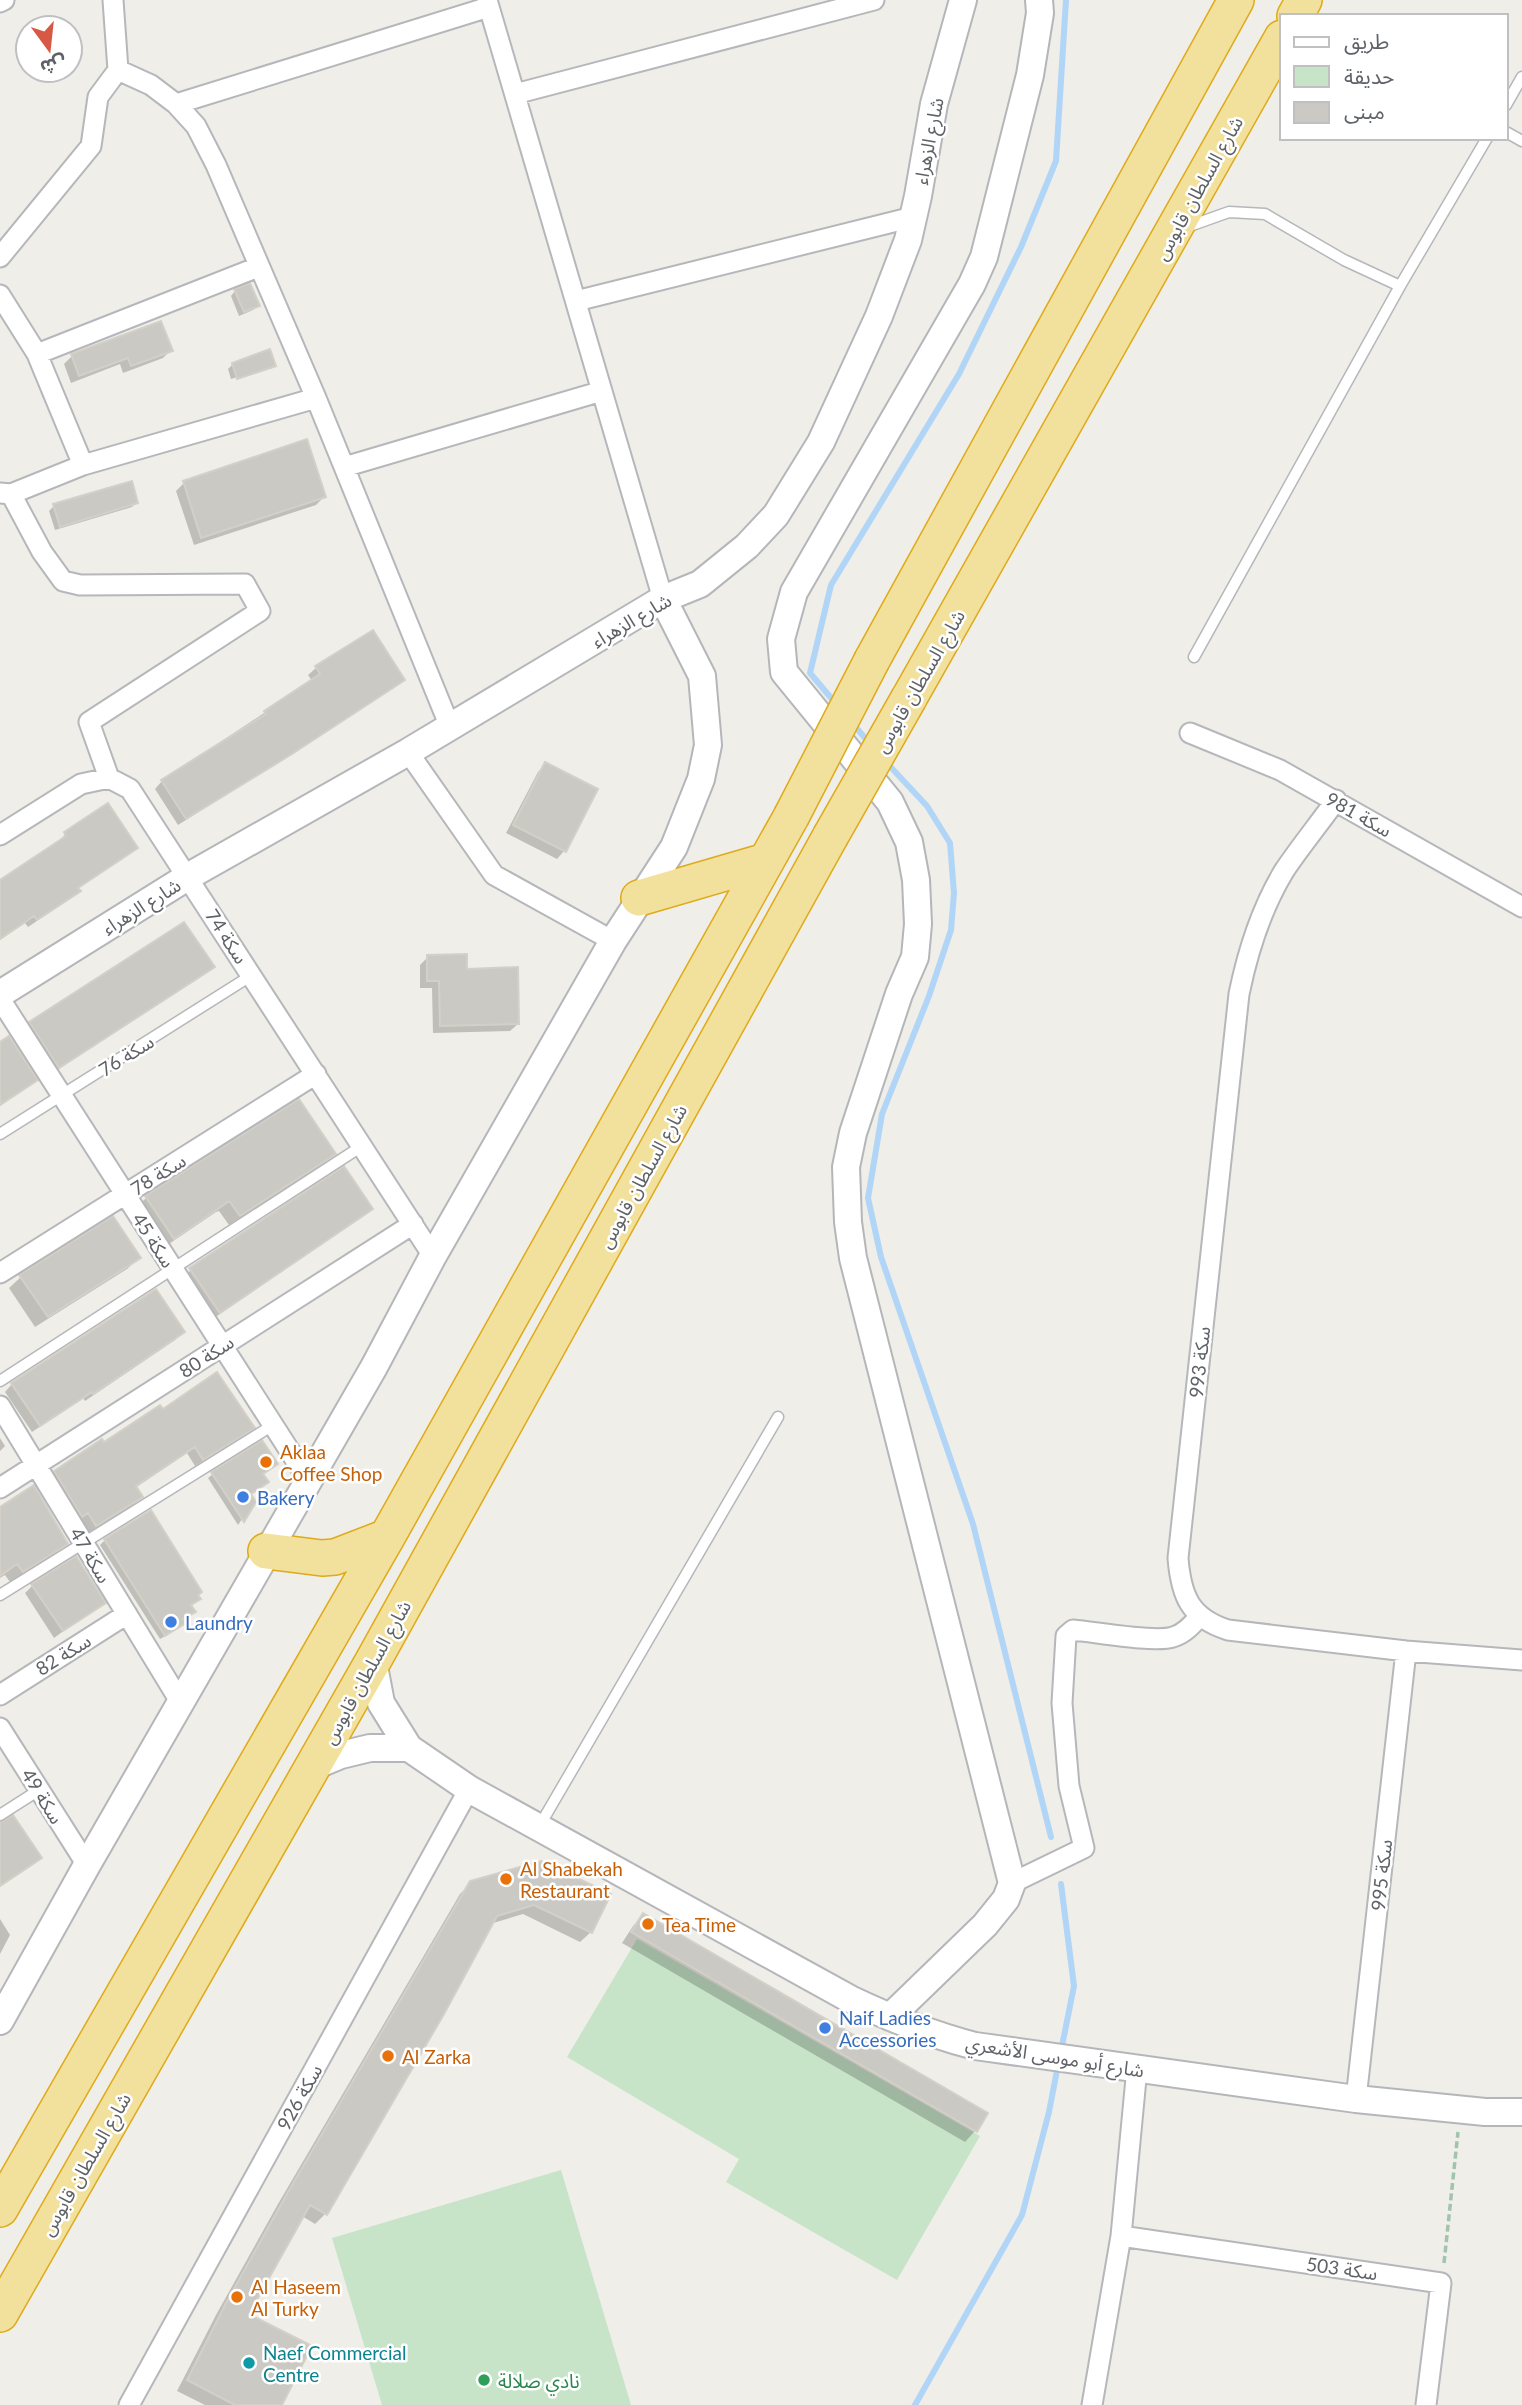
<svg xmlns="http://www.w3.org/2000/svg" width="1522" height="2405" font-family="Lato,'Noto Sans Arabic',sans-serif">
<rect width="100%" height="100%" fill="#efeee8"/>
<!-- green -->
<path fill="#c7e4c9" d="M637 1939 980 2136 897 2280 726 2182 739 2159 567 2057Z
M561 2170 631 2405H382L332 2238Z"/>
<!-- shadow -->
<path fill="#0003" d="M235 291 257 306 253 310 239 316 231 296Z
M160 323 171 350 163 358 123 373 120 364 71 383 64 364 72 356Z
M233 364 274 365 271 369V366L231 379 228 369Z
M306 441 324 497 316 505 194 545 176 491 184 483Z
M136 502 132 507 55 530 49 511 54 506Z
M372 632 402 680 395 687 178 825 155 789 162 781 312 681 308 675 316 668Z
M545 764 564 851 557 859 506 833 538 772Z
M65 834 136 848 128 855 77 889 78 891 71 898 28 927 25 923 0 940V880L59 843Z
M428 957 466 970 518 1024 510 1031 433 1033 432 988H420V965Z
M212 966 205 974 50 1073 23 1031 31 1024Z
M0 1044 35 1080 0 1106Z
M333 1154 323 1164 229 1225 219 1211 216 1212 163 1248 136 1208 146 1198Z
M371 1209 363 1216 211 1320 183 1277 191 1270Z
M139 1258 127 1269 35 1327 9 1288 21 1277Z
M183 1332 175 1340 85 1401 83 1398 32 1432 5 1392 12 1384Z
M162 1412 252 1428 245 1435 195 1466 187 1453 135 1488 141 1497 133 1505 88 1533 48 1480 55 1473Z
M0 1438 5 1446 0 1451Z
M276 1464 262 1475 249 1495 254 1502 238 1525 208 1478 213 1474Z
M0 1511 65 1544 54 1555 10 1582 5 1575 0 1578Z
M105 1540 190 1606 193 1611 182 1620 184 1623 179 1628 160 1639 100 1545Z
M75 1559 103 1602 54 1638 25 1593 32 1586Z
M541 1863 591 1932 580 1942 523 1914 490 1924 325 2214 315 2224 302 2216 247 2315 280 2405H205L177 2391 216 2315 278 2204 460 1894 471 1883Z
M643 1915 986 2113 975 2131 965 2142 622 1943 633 1926Z
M0 1919 10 1935 0 1954Z"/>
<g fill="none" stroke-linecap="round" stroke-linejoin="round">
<!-- stream -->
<path stroke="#b1d5f6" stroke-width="6" d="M837 705 810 673 831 585 959 374 1021 247 1056 161 1066 0
M853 724 871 745
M885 761 927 806 950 843 954 893 951 930 929 996 882 1114 868 1198 881 1257 973 1524 1051 1837
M1061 1884 1074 1986 1061 2051
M915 2405 1022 2215 1049 2112 1058 2065"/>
</g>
<!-- building -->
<path fill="#cbc9c4" stroke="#d4d0c7" stroke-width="2" d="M250 283 260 306 244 312 234 289Z
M161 321 173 351 131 366 128 358 79 376 71 354Z
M270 349 276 366 237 379 232 363Z
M307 439 326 497 201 538 183 481Z
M132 481 138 503 60 527 53 504Z
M373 630 405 680 292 754 186 819 161 780 266 714 264 711 320 674 315 666Z
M545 762 598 789 566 852 513 825Z
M108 803 138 848 78 888 81 891 37 920 34 916 0 939V880L66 836 64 832Z
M184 922 215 967 59 1068 29 1022Z
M467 954V969L518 967 519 1024 440 1026 439 981H427V955Z
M9 1036 38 1080 0 1105V1042Z
M299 1099 336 1154 240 1216 230 1202H228L174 1239 145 1196Z
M344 1166 373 1209 220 1313 189 1268Z
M113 1216 141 1258 48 1317 19 1275Z
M156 1289 185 1332 93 1394 92 1392 40 1426 11 1383Z
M217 1372 255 1428 203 1460 195 1447 136 1486 143 1497 96 1526 88 1513 82 1517 54 1471 102 1439 104 1442 160 1405 163 1409Z
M262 1440 278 1464 263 1474 269 1482 251 1494 256 1502 244 1522 211 1472Z
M34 1485 68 1544 23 1572 17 1564 0 1576V1507Z
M151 1510 202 1592 198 1595 201 1599 191 1605 196 1612 183 1619 186 1623 165 1636 104 1539Z
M76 1556 106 1603 63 1631 31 1584Z
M13 1815 42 1858 0 1886V1822Z
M541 1861 611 1894 592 1933 534 1905 497 1916 444 2014 327 2215 310 2205 249 2314 312 2346 282 2405H235L187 2380 226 2303 288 2192 470 1881Z
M643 1913 988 2113 977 2132 631 1932Z"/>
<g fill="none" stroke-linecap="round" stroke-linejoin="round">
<!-- lane casing -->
<g stroke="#b5b7bb" stroke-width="13">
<path id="lane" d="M1506 105 1522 77
M1506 132 1522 141
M1184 228 1229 212 1265 214 1344 260 1400 286
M1194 657 1400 286 1487 138
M0 1134 252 975
M0 1381 362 1146
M0 1595 273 1425
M0 1815 39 1790
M540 1825 778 1417"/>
</g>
<!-- street casing -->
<g stroke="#b5b7bb" stroke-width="23">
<path id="street" d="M487 0 663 599
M0 2 4 0
M118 70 151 85 176 104 196 126 216 165 316 398 450 727
M515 94 874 0
M176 104 489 7
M0 257 91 146 98 97 118 70 113 0
M0 295 37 354 83 465
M576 301 913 217
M37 354 258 267
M344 467 602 391
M0 493 11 494 42 552 63 581 80 585 245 584 260 611 89 722 109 778 130 789 433 1256
M11 494 83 465 316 398
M1190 733 1280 770 1522 907
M408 752 494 875 613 941
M1336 800C1319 824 1300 847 1284 871 1261 909 1248 950 1239 994L1178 1558C1181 1596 1190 1618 1228 1630L1406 1651 1522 1660
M0 835 81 784 109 778
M0 999 309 1481
M0 1273 316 1074
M0 1406 181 1703
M0 1488 413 1224
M0 1695 127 1614
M0 1728 87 1865
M1012 1883 1084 1848 1069 1786 1062 1703 1066 1636 1073 1630C1096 1632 1154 1643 1173 1637 1184 1634 1192 1625 1199 1617
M1356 2099 1406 1651
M1121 2236 1441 2283 1426 2405
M129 2405 469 1789
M1092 2405 1121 2236 1137 2068"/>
</g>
<!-- secondary casing -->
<g stroke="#b4b6ba" stroke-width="30">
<path id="secondary" d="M0 994 189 876 408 752 663 599 700 584 747 546 776 515 821 442 879 316 908 240 918 196 934 104 963 0
M373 1661 381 1703 409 1748 469 1789 850 1999C890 2018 932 2035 975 2046L1356 2099 1485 2112H1522
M312 1767 341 1755 370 1748H409
M890 2017 985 1925 1006 1899 1012 1883 853 1258 848 1222 846 1167 853 1133 899 994 915 957 918 924 916 880 909 842 890 802 784 672 781 639 794 592 972 284 984 257 1030 75 1040 13 1039 0
M0 2021 87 1865 374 1367 433 1256 613 941 674 847 701 779 708 745 702 676 663 599"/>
</g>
<!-- highway casing -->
<g stroke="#dfaa19" stroke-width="38">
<path id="highway" d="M1295 16 1304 0
M872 660 1236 0
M909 698 1282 38
M639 898 766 861
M266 1551 322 1558 335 1557 387 1537
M0 2209 387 1537 791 817
M0 2314 373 1661 830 837"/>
</g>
<!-- path -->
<path stroke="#a1c4ad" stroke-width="3.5" stroke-dasharray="7 3.5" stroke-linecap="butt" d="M1444 2263 1458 2132"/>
<!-- lane -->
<use href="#lane" stroke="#fff" stroke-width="10"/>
<!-- street -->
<use href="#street" stroke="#fff" stroke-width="19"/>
<!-- secondary -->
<use href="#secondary" stroke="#fff" stroke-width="26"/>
<!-- highway -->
<use href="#highway" stroke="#f2e19c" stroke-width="35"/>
<!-- highway-bridge casing -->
<g stroke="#dfaa19" stroke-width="38" stroke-linecap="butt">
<path id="highway-bridge" d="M791 817 872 660
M830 837 909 698"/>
</g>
<!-- highway-bridge -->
<use href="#highway-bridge" stroke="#f2e19c" stroke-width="35"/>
</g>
<!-- markers -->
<g fill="#e8710a" stroke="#fff" stroke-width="2.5">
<circle cx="266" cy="1462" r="7"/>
<circle cx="506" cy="1879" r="7"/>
<circle cx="648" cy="1924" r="7"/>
<circle cx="388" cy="2056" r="7"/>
<circle cx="237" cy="2297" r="7"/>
</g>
<g fill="#3f7fe0" stroke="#fff" stroke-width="2.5">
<circle cx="243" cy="1497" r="7"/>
<circle cx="171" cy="1622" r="7"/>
<circle cx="825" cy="2028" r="7"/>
</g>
<circle fill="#0f9aa8" stroke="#fff" stroke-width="2.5" cx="249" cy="2363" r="7"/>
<circle fill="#2e9e5b" stroke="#fff" stroke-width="2.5" cx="484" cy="2380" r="7"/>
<g text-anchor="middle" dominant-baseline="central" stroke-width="5" stroke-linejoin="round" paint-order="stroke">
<!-- street labels -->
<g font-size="19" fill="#5f6266" stroke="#fff">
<text transform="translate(928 141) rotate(-79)">شارع الزهراء</text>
<text transform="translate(1198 188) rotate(-61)">شارع السلطان قابوس</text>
<text transform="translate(631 620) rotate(-30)">شارع الزهراء</text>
<text transform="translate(919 681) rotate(-60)">شارع السلطان قابوس</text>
<text transform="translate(1359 814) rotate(29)">سكة 981</text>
<text transform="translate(141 906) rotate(-32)">شارع الزهراء</text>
<text transform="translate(227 936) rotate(57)">سكة 74</text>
<text transform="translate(126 1055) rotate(-32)">سكة 76</text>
<text transform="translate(158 1174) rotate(-32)">سكة 78</text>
<text transform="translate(642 1176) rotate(-61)">شارع السلطان قابوس</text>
<text transform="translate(154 1240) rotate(57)">سكة 45</text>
<text transform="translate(206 1356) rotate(-33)">سكة 80</text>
<text transform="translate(1199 1362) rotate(-84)">سكة 993</text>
<text transform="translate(91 1555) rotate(59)">سكة 47</text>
<text transform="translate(63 1654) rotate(-32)">سكة 82</text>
<text transform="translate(366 1672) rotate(-61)">شارع السلطان قابوس</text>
<text transform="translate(43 1796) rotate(58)">سكة 49</text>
<text transform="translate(1381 1875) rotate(-84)">سكة 995</text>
<text transform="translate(1055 2056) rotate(9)">شارع أبو موسى الأشعري</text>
<text transform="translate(299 2097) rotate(-61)">سكة 926</text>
<text transform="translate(85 2164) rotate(-60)">شارع السلطان قابوس</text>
<text transform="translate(1342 2268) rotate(8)">سكة 503</text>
</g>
<!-- food labels -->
<g font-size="19" fill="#c56008" stroke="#fff" text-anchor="start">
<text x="280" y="1451">Aklaa<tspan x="280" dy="22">Coffee Shop</tspan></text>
<text x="520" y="1868">Al Shabekah<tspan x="520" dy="22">Restaurant</tspan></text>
<text x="662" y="1924">Tea Time</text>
<text x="402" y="2056">Al Zarka</text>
<text x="251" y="2286">Al Haseem<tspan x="251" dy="22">Al Turky</tspan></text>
</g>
<!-- shop labels -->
<g font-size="19" fill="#366cbe" stroke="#fff" text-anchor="start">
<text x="257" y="1497">Bakery</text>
<text x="185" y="1622">Laundry</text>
<text x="839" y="2017">Naif Ladies<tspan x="839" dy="22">Accessories</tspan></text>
</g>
<!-- culture labels -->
<g font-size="19" fill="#0d838f" stroke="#fff" text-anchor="start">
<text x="263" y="2352">Naef Commercial<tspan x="263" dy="22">Centre</tspan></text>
</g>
<!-- leisure labels -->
<g font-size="19" fill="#27864d" stroke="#fff" text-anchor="start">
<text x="498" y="2380">نادي صلالة</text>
</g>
</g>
<!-- legend -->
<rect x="1280" y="14" width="228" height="126" fill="#ffffff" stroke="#bfc0c2" stroke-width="2"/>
<rect x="1294" y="37" width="35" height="10" fill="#ffffff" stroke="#bfc0c2" stroke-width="2"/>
<text x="1344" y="49" font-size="21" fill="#5f6266">طريق</text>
<rect x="1294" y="66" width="35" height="21" fill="#c7e4c9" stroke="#bfc0c2" stroke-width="2"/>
<text x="1344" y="84" font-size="21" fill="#5f6266">حديقة</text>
<rect x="1294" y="102" width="35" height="21" fill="#cbc9c4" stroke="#bfc0c2" stroke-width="2"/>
<text x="1344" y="119" font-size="21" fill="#5f6266">مبنى</text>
<!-- north arrow -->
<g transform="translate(49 49) rotate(165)"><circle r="33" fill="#ffffff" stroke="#bfc0c2" stroke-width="2"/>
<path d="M0-5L12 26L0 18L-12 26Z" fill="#d85846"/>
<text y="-10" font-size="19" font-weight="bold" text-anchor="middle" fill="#5f6266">ش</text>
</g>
</svg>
